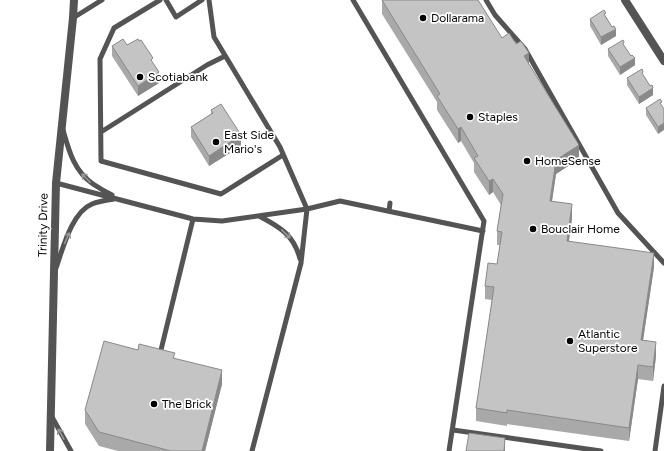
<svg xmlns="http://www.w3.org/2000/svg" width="664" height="451" font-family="Figtree,sans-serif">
<rect width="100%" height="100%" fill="#fff"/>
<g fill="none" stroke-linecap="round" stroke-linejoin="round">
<!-- service -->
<path stroke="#545454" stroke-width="5" d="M160 0 114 28 100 59 101 161 221 194 283 155
M166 0 176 17 202 0
M209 0 214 37 280 147 307 209 301 263 252 451
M353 0 484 221 449 451
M486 0 495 15 525 49 618 213 664 263
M73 18 102 0
M63 130C69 151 74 171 93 184 99 188 106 192 112 195
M101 132 207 65 225 56
M56 183 193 219 222 221 307 209 340 201 483 231
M389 211 390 203
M259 216C280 227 294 235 300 259
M56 268C63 248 72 212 92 204 99 201 107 200 114 199
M160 354 193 219
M52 417 71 451
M453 430 601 451
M655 451 664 386"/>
<!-- minor -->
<path stroke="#545454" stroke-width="8" d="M625 0 664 61"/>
<!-- tertiary -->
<path stroke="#545454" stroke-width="8" d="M50 451 56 183 73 18 74 0"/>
</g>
<!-- wall -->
<path fill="#a9a9a9" d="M382 0 502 38 529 65 579 159 556 174 552 201 572 218 569 241 654 267 643 340 656 356 653 381 638 379 629 441 507 424V426L476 421V408L492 300 485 299V286L497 264 500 245H497V231L501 205 493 192 489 195 474 172V163L461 141 458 143 437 110V102L382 14Z
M606 17 612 27 616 36 601 45 590 26V19Z
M127 45 153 63 159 83 138 96 112 56V46Z
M624 46 635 65 620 75 608 56V49Z
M643 76 650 86 653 95 639 104 627 85V78Z
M662 106 658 134 646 115V108Z
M211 110 241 146 209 166 191 137V127L211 114Z
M138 350 175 358 222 384 205 451H118L99 446 85 424V410Z"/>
<!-- shaded-wall -->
<path fill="#898989" d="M616 29V36L601 45V37Z
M529 53V67L524 56Z
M635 58V65L620 75V67Z
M159 72V83L138 96V86Z
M653 88V95L639 104V97Z
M664 123V130L658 134V127Z
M461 127V141L458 143V129Z
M241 135V146L209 166V156Z
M579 145V159L556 174 550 214V201L556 160Z
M493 179V192L489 195V181Z
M572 204V218L567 255V241Z
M654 253V267L641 354V340Z
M656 342V356L653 381V367Z
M638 365V379L629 441V428Z
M222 370V384L205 451H202Z
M505 438V451H504Z"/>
<!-- building -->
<path fill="#c4c4c4" stroke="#898989" d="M382 0H478L502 38 509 33 516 44 521 41 529 53 524 56 579 145 556 160 550 201 572 204 567 241 654 253 641 340 656 342 653 367 638 365 629 428 507 410V413L476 408 494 287 485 286 488 263 497 264 502 232 497 231 503 194 493 179 489 181 474 158 478 156 461 127 458 129 437 96 440 94Z
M604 10 606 13 604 14 612 27 614 26 616 29 601 37 590 19Z
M123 39 127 45 138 39 139 41 141 40 153 58 151 60 159 72 138 86 112 46Z
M623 40 624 42 623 44 631 56 632 55 635 58 620 67 608 49Z
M642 69 643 72 642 73 650 86 652 85 653 88 639 97 627 78Z
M660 99 662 102 660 103 664 109V123L658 127 646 108Z
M221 104 241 135 209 156 191 127 213 113 211 110Z
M104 341 138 350 139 344 175 353 173 358 222 370 202 451H171L99 432 85 410Z
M469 433 505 438 504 451H466Z"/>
<!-- one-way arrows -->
<defs><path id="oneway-shaft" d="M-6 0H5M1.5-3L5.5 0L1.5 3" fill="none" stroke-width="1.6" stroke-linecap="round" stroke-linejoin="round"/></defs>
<g stroke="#989898">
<use href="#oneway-shaft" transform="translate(86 178) rotate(-135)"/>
<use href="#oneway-shaft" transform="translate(286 234) rotate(44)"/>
<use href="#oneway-shaft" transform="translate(67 238) rotate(-66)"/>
<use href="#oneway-shaft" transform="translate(61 434) rotate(-119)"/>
</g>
<!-- markers -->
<g fill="#000" stroke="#fff" stroke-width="1.5">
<circle cx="423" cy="18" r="4"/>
<circle cx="140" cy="77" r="4"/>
<circle cx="470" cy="117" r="4"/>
<circle cx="216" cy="142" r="4"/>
<circle cx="527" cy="161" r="4"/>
<circle cx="533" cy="229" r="4"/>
<circle cx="570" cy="341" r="4"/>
<circle cx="154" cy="404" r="4"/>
</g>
<g text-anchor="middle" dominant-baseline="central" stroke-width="3.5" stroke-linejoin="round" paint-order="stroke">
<!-- poi labels -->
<g font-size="12" fill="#000" stroke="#fff" text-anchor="start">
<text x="431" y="18">Dollarama</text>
<text x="148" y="77">Scotiabank</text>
<text x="478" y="117">Staples</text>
<text x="224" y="135">East Side<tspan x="224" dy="14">Mario's</tspan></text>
<text x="535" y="161">HomeSense</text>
<text x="541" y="229">Bouclair Home</text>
<text x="578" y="334">Atlantic<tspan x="578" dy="14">Superstore</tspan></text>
<text x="162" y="404">The Brick</text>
</g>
<!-- street labels -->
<g font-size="12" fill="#000" stroke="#fff">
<text transform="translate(43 225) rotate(-89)">Trinity Drive</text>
</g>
</g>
</svg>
